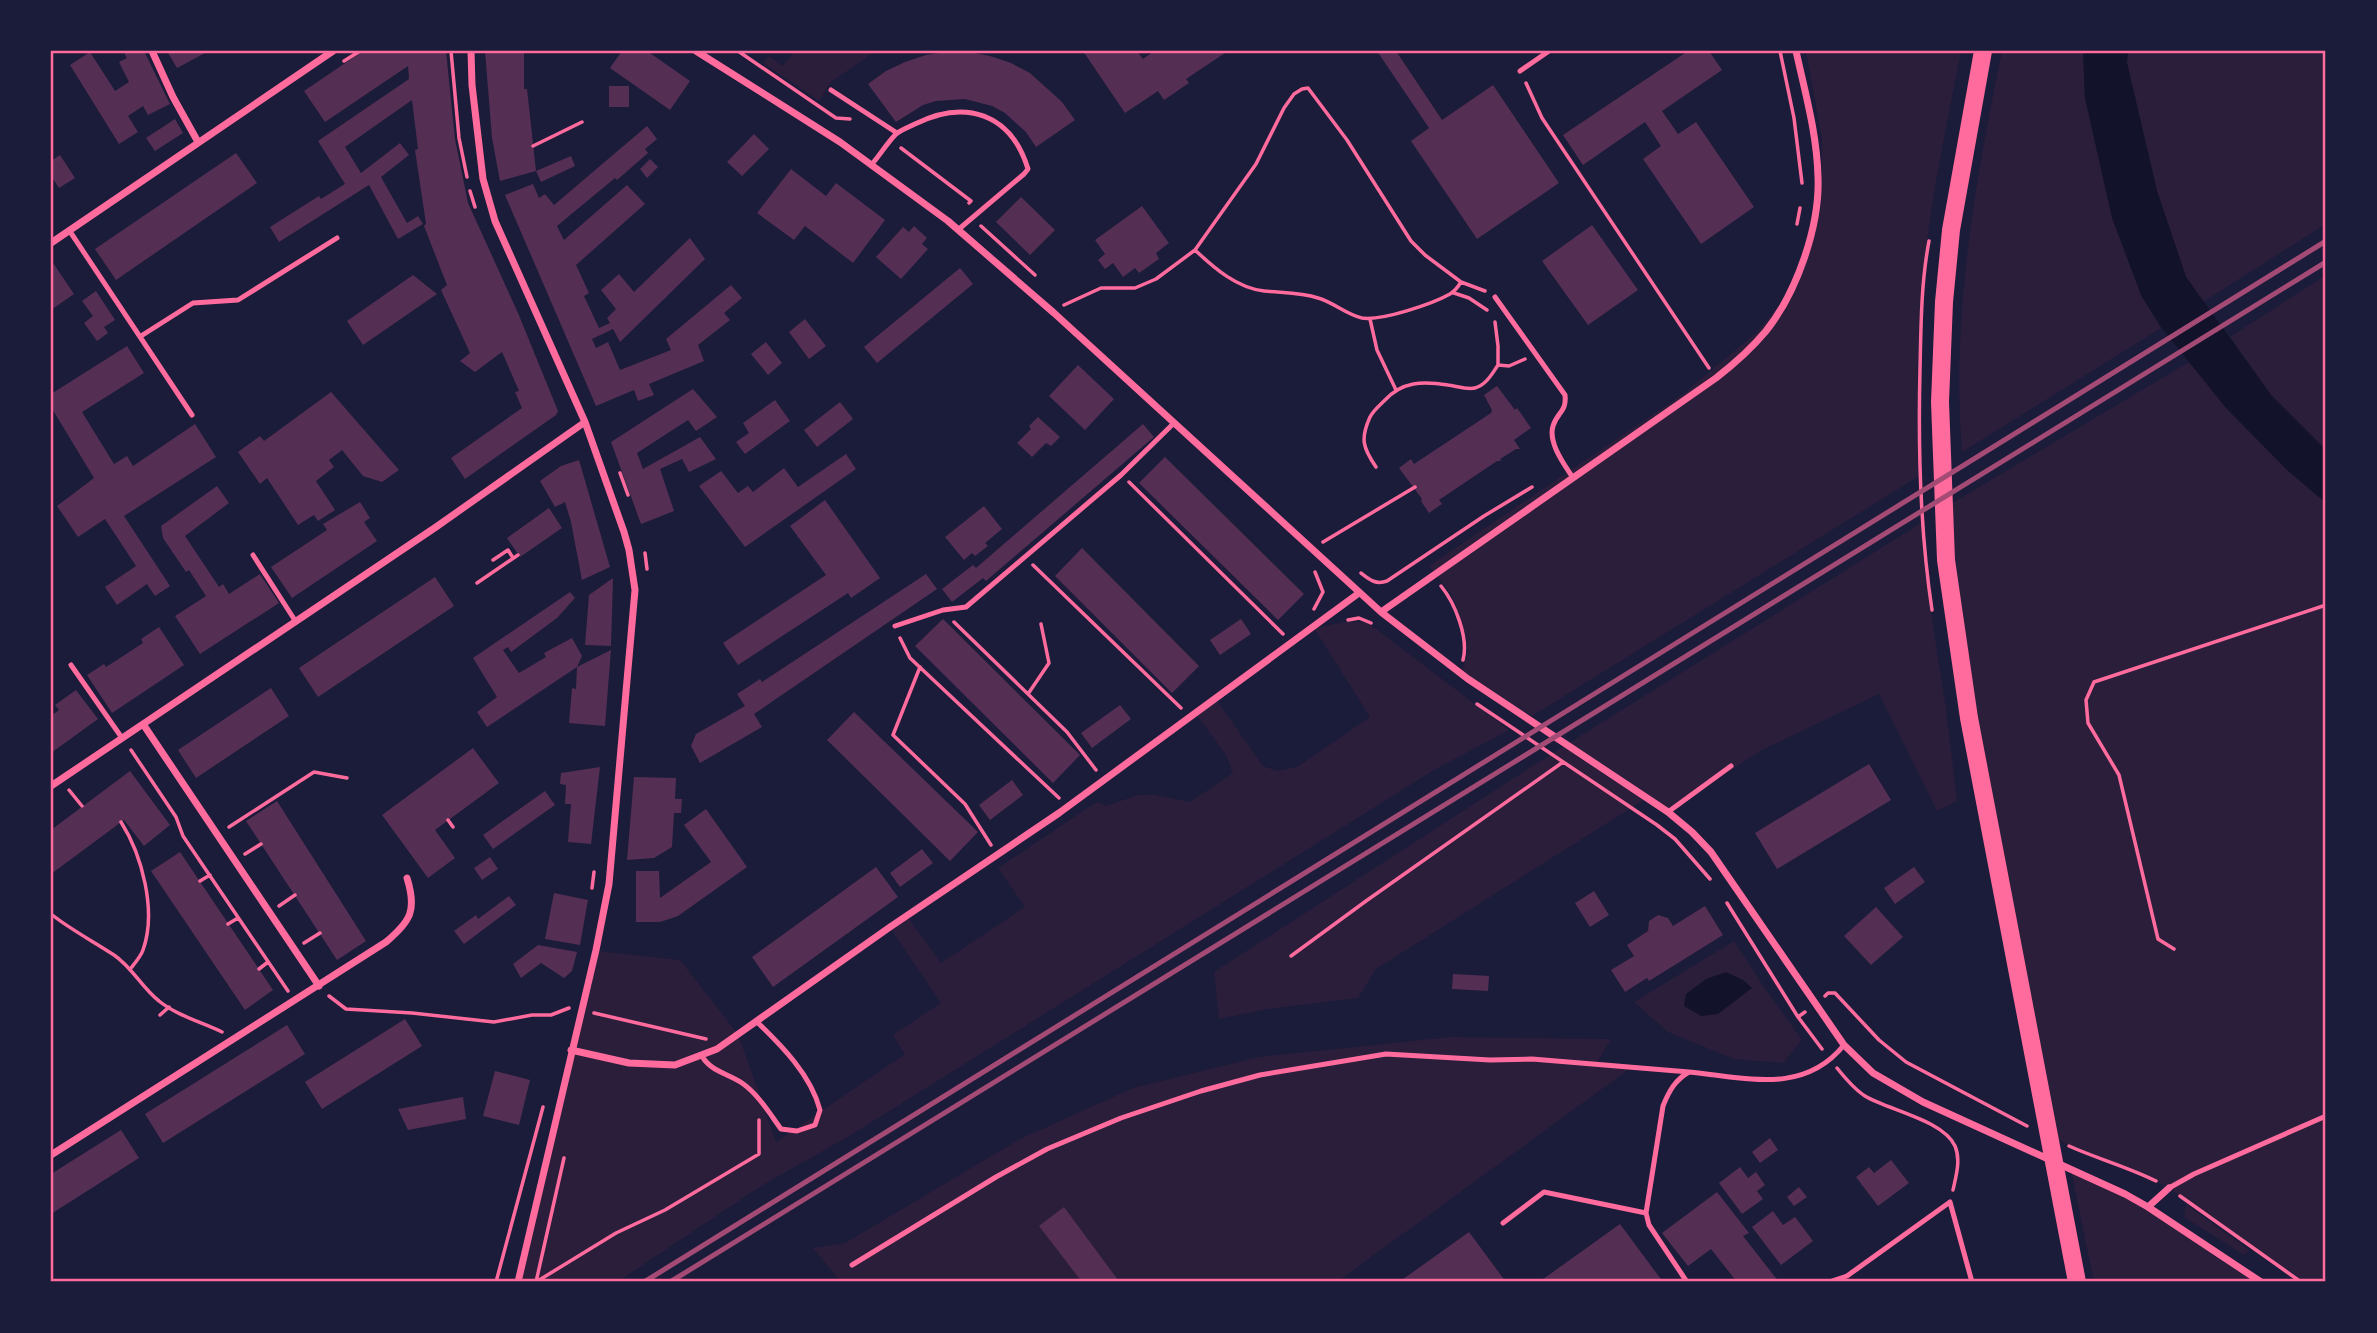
<svg xmlns="http://www.w3.org/2000/svg" width="2377" height="1333" font-family="Commissioner,sans-serif">
<rect width="100%" height="100%" fill="#1b1b3a"/>
<!-- green -->
<path fill="#2a1e3b" d="M795 51H876L830 83 819 101 764 64V61L769 56 782 66Z
M1806 51H1961C1948 119 1933 188 1925 257 1916 329 1917 404 1919 476L1532 716 1462 671 1468 651 1466 638 1451 594 1429 566 1683 394 1757 332 1782 302 1812 238 1821 207 1822 139Z
M2002 51H2083L2085 98 2141 295 2161 328 1962 452C1951 317 1975 182 2002 51Z
M2128 51H2326V224L2203 302 2186 277 2157 191 2127 63Z
M2326 275V450L2271 395 2230 337Z
M2189 362C2231 413 2275 460 2326 503V1282H2302L2169 1188 2135 1170 2097 1158 2054 1138 1969 718 1944 508Z
M1921 523 1923 561 1946 709 1957 801 1937 811 1879 694 1760 751 1668 812 1647 798 1376 969 1358 998 1268 1009 1219 1019 1214 972 1545 758Z
M1349 621 1368 623 1509 730 1434 770 851 1135 761 1186 617 1282H519L572 1051 629 1064 674 1063 629 1061 572 1050 597 951 680 960 738 1034 776 1142 905 1054 893 1035 941 1003 890 928 907 916 941 963 1025 907 998 868 1092 805 1098 802 1106 806 1138 795H1155L1190 802 1233 773 1226 755 1196 714 1216 699 1263 766 1277 771 1297 767 1370 717 1314 628Z
M1734 941 1764 987 1802 1040 1783 1063 1734 1059 1668 1032 1634 1002Z
M1451 1037 1611 1039 1596 1064 1632 1067 1337 1282H841L813 1248 845 1243 1020 1139 1133 1088 1259 1057Z
M2071 1170 2125 1195 2260 1282H2094Z
M2186 1204 2249 1250 2244 1255 2184 1217Z"/>
<!-- water -->
<path fill="#12122b" d="M2083 51H2128L2127 63 2157 191 2186 277 2271 395 2326 450V503L2287 470 2226 408 2161 327 2141 295 2112 218 2085 98Z
M1726 972 1743 980 1752 988 1718 1014 1701 1016 1684 1006 1686 994 1706 979Z"/>
<g fill="none" stroke-linecap="round" stroke-linejoin="round">
<!-- stream -->
<path stroke="#12122b" stroke-width="6" d="M864 1282H865"/>
</g>
<!-- building -->
<path fill="#542f53" d="M123 51H144L170 104 148 115 143 106 128 116 138 132 119 144 70 65 90 52 115 91 129 82 119 62 127 58Z
M167 51H205V53L177 68Z
M363 51H446L455 139 468 203 518 313 558 411 556 415 465 479 451 458 522 408 515 392 519 391 502 352 475 372 460 361 470 353 441 290 447 285 424 226 426 224 415 150 418 149 412 100 345 147 361 173 400 143 409 155 381 177 407 223 418 216 423 224 398 239 369 185 279 242 270 227 319 196 321 199 345 184 318 141 409 79 408 66 325 122 304 91Z
M485 51H524V89H527L536 171 500 181 492 138Z
M622 51H647L690 81 670 110 610 68Z
M1083 51H1137L1143 59 1154 51H1228L1186 79 1189 83 1164 100 1158 91 1125 113Z
M1377 51H1396L1442 120 1493 85 1559 183 1477 239 1411 141 1429 128Z
M1688 51H1709L1722 70 1662 111 1678 134 1696 122 1754 207 1701 244 1643 159 1661 146 1645 122 1583 165 1563 135Z
M947 52H969L990 56 1011 63 1030 73 1062 102 1075 120 1036 147 1026 132 1005 113 992 106 965 99 936 101 923 105 896 122 868 84 886 71 905 62 926 55Z
M609 86H629V107H609Z
M175 119 183 133 155 151 146 138Z
M647 126 657 139 645 149 648 153 617 180 615 178 557 226 564 240 627 185 645 204 576 265 589 293 584 296 599 328 610 323 607 318 616 309 601 290 619 274 634 292 690 238 705 259 620 342 613 329 592 339 596 348 608 342 620 370 671 350 666 339 731 285 742 298 724 313 730 320 698 345 704 361 649 384 654 395 638 401 634 390 596 406 505 195 533 184 539 198 545 194 554 205Z
M754 134 769 149 742 176 727 162Z
M236 153 257 183 116 280 95 249Z
M60 155 75 178 59 188 51 176V161Z
M571 156 575 166 541 182 536 171Z
M650 159 658 167 647 178 640 169Z
M791 169 826 196 836 183 885 220 853 263 805 226 794 240 757 213Z
M1021 197 1055 230 1030 255 996 222Z
M1142 206 1169 243 1156 253 1159 259 1139 273 1135 268 1123 277 1113 263 1105 269 1098 260 1105 254 1095 240Z
M1592 225 1638 290 1588 325 1542 261Z
M914 226 927 238 922 244 928 249 901 279 876 257 903 227 909 232Z
M53 263 74 294 51 310V264Z
M960 268 973 284 877 363 864 347Z
M413 275 437 294 363 345 347 321Z
M96 291 115 320 104 327 108 333 97 341 84 323 93 316 82 301Z
M805 319 826 346 809 359 789 332Z
M766 342 782 363 768 375 751 354Z
M127 346 144 373 82 412 114 464 127 456 133 466 195 424 216 457 124 516 170 586 155 596 147 584 117 605 105 587 136 566 105 519 78 537 57 506 94 478 51 407V394Z
M1078 365 1114 399 1085 430 1049 396Z
M1497 386 1515 410 1517 408 1531 428 1514 440 1520 449H1516L1500 459 1501 461H1497L1439 500 1442 504 1429 513 1421 501 1422 499 1399 468 1411 459 1414 464 1491 413 1492 410 1484 395Z
M693 389 717 417 696 431 688 420 637 453 643 469 700 437 716 459 689 472 682 459 660 469 674 511 641 524 611 442Z
M331 392 399 470 382 482 363 476 342 450 329 460 334 467 316 481 335 510 318 521 314 515 298 525 267 478 260 484 238 452 260 436 264 441Z
M775 400 790 421 745 454 736 442 749 433 743 423Z
M840 402 853 419 817 447 804 430Z
M1038 417 1060 437 1051 446 1046 443 1032 457 1017 443 1031 429 1029 426Z
M1143 424 1154 437 986 581 983 578 952 602 942 589 973 565 976 568Z
M846 454 856 469 745 547 699 486 721 471 738 493 748 486 753 492 784 468 798 487Z
M1165 457 1304 594 1278 620 1139 483Z
M579 460 610 567 582 580 571 522 565 502 555 507 540 481 561 466Z
M217 486 229 503 185 536 219 587 223 584 229 594 260 574 279 603 200 654 175 616 206 596 189 570 186 572 163 538 161 526Z
M825 500 880 578 851 598 848 593 738 665 723 643 826 575 790 526Z
M360 502 370 518 364 522 377 541 292 598 271 567 327 530 323 524Z
M984 506 1002 529 985 543 988 546 975 556 972 553 964 560 945 537Z
M549 508 562 528 520 557 507 538Z
M1082 548 1199 666 1172 693 1055 576Z
M926 574 937 589 754 714 762 727 700 763 691 746 696 734 745 706 737 694 760 679 762 682Z
M435 577 454 606 318 697 299 668Z
M613 578 611 646 585 645 589 595Z
M570 592 575 598 557 618 511 652 508 647 503 650 519 673 546 657 544 653 572 638 582 656 577 667 611 650 605 726 569 723 572 688 576 689 577 667 487 727 477 712 497 697 473 658Z
M943 619 1080 755 1053 783 915 646Z
M1241 619 1251 634 1220 655 1210 640Z
M159 627 184 665 112 713 87 675 104 664 106 667 143 643 141 639Z
M271 688 289 716 196 778 178 750Z
M76 690 98 719 51 753V716L59 710 55 705Z
M1120 705 1131 719 1092 748 1081 733Z
M854 712 978 832 950 861 827 740Z
M473 748 499 783 435 830 455 858 428 878 382 815Z
M1869 764 1891 800 1777 869 1755 833Z
M600 767 591 844 568 842 571 804H565L566 785 560 784 561 773Z
M130 771 170 825 144 846 124 820 51 874V830Z
M634 777 676 778 675 799H682L681 813H674L672 847 654 858 627 860Z
M1012 780 1023 795 990 820 979 805Z
M545 791 555 805 493 849 483 835Z
M277 801 366 941 337 960 246 821Z
M706 809 747 867 678 916 660 922H636V871H659L660 898 711 862 684 825Z
M922 849 933 863 900 887 890 873Z
M180 852 273 990 245 1010 151 871Z
M490 857 498 869 482 880 474 868Z
M876 867 898 897 773 987 752 957Z
M1914 867 1925 882 1895 904 1884 888Z
M1594 891 1609 915 1590 927 1575 903Z
M554 893 588 900 580 945 545 939Z
M509 896 516 905 464 944 454 931 476 915 478 919Z
M1705 906 1723 935 1649 981 1647 978 1625 992 1611 970 1634 956 1627 945 1648 931 1649 921 1658 915 1668 918 1673 926Z
M1876 907 1903 937 1871 965 1844 936Z
M538 945 577 952 572 971 564 978 541 963 521 978 513 964Z
M1453 974 1489 976 1488 991 1452 989Z
M405 1019 422 1046 322 1109 305 1082Z
M287 1025 305 1054 163 1143 145 1114Z
M495 1071 530 1080 519 1125 483 1116Z
M463 1097 466 1119 408 1130 398 1109Z
M121 1130 139 1158 51 1214V1174Z
M1770 1138 1778 1150 1760 1163 1752 1152Z
M1891 1160 1909 1183 1878 1206 1856 1177 1869 1167 1874 1173Z
M1740 1167 1748 1178 1756 1172 1765 1185 1757 1191 1763 1199 1742 1214 1719 1183Z
M1799 1187 1807 1197 1794 1206 1787 1197Z
M1717 1192 1749 1233 1743 1236 1779 1282H1737L1711 1249 1688 1266 1662 1233Z
M1064 1207 1118 1280 1115 1282H1082L1039 1226Z
M1773 1211 1783 1225 1795 1217 1813 1241 1781 1265 1752 1227Z
M1620 1224 1663 1282H1539Z
M1469 1232 1506 1282H1399Z"/>
<g fill="none" stroke-linecap="round" stroke-linejoin="round">
<!-- path -->
<path stroke="#ff6b9d" stroke-width="3.5" d="M451 51 459 138 467 177
M738 51 836 118 850 119
M1780 51 1794 118 1802 183
M344 61 360 51
M1526 83 1542 118 1709 368
M533 146 582 122
M901 148 971 201 969 203
M470 191 475 207
M1797 224 1800 208
M981 226 1035 275
M1929 241C1921 283 1921 326 1920 369 1918 449 1920 531 1932 610
M1195 250C1214 268 1237 288 1264 291 1282 293 1300 292 1318 298 1333 302 1347 315 1362 318 1382 321 1432 304 1450 294 1455 291 1458 287 1461 282
M1454 293 1469 298 1487 310
M1064 305 1101 288H1135L1156 279 1195 250 1256 164 1284 108 1294 94 1302 89 1308 88 1347 140 1411 241 1425 255 1461 282 1485 291
M1370 319 1377 350 1396 390
M1495 322 1498 346V365
M1376 467C1363 448 1360 439 1370 417 1373 411 1379 406 1384 401 1402 381 1423 381 1448 385 1456 386 1467 390 1475 388 1486 385 1492 374 1498 365L1509 366 1525 359
M620 473 628 495
M1129 482 1283 634
M1323 542 1415 487
M645 553 647 569
M493 560 508 550 513 558
M1033 565 1181 708
M1361 573C1370 580 1376 585 1387 581L1484 516 1532 487
M477 583 518 555
M1441 586C1455 603 1469 638 1463 660
M1314 609 1323 592 1315 572
M1348 620 1359 618 1371 623
M954 622 1067 732 1096 770
M900 638 910 658 1059 798
M920 667 893 735 965 804 991 845
M1028 694 1049 663 1041 624
M1477 704 1657 825 1675 839 1710 879
M131 750 176 817 183 836 288 991
M69 790 82 806
M448 820 453 827
M121 822C142 855 157 911 143 950 141 956 135 963 131 968
M229 827 314 772 347 778
M245 854 261 844
M200 881 210 875
M592 888 594 872
M1727 903 1798 1017
M279 906 295 895
M51 914C71 930 93 941 114 955 132 967 142 988 159 1001 176 1015 201 1022 222 1032
M228 924 238 918
M304 943 320 933
M2174 949 2158 939 2119 775 2088 723 2086 700 2094 682 2326 605
M1291 956 1366 901 1563 762
M259 969 268 962
M329 996 346 1009 412 1013 494 1022 532 1015H551L569 1008
M1825 996 1828 993H1835L1879 1040 1906 1062 2027 1126
M1805 1012 1798 1017 1822 1049
M594 1013 706 1039
M160 1015 169 1007
M1837 1068C1845 1078 1854 1089 1865 1096 1888 1110 1943 1120 1955 1146 1961 1160 1956 1176 1953 1190
M2069 1146C2098 1159 2128 1167 2156 1181
M2180 1196 2301 1282
M496 1282 543 1107
M536 1282 564 1158
M536 1282 616 1233 665 1210 759 1154V1120"/>
<!-- service -->
<path stroke="#ff6b9d" stroke-width="5" d="M1520 71 1549 51
M831 90 897 133
M872 164C880 155 887 143 896 134 901 130 909 127 915 124 965 99 1011 113 1028 169L1024 174 959 229
M69 230 192 415
M1495 297 1565 395C1567 412 1557 412 1553 426 1548 443 1564 464 1573 478
M141 336 193 303 238 300 337 238
M253 555 296 622
M895 626 943 610 966 607 1121 475 1174 423
M71 665 122 738
M1668 812 1731 766
M702 1056C710 1071 729 1074 742 1083 758 1094 770 1114 781 1129L797 1131 815 1125 820 1110C811 1075 782 1046 756 1021
M2169 1188 2194 1174 2326 1116
M1503 1223 1544 1192 1646 1213
M852 1265 996 1177 1047 1149 1121 1118 1201 1091 1260 1075 1386 1054 1490 1060 1532 1059 1689 1072
M1687 1282 1649 1225 1646 1213 1663 1106C1669 1091 1675 1080 1689 1072 1744 1077 1803 1096 1844 1045
M1829 1282 1847 1276 1950 1202 1972 1282"/>
<!-- minor -->
<path stroke="#ff6b9d" stroke-width="7" d="M152 51 173 97 198 142
M471 51 472 85 483 179 495 221 585 422 624 532 629 550 635 590 609 884 596 950 518 1282
M696 51 840 142 948 221 1054 313 1381 612 1468 679 1668 812 1692 832 1711 852 1844 1045 1873 1073 1923 1102 2125 1194 2148 1207 2261 1282
M51 243 333 51
M1381 612 1716 378C1734 364 1751 349 1766 331 1797 292 1820 226 1818 177 1817 134 1805 92 1796 51
M143 724 319 986
M51 786 436 527 585 422
M571 1050 629 1063 675 1065 717 1049 890 927 1059 813 1359 593
M51 1155 386 942C411 921 417 910 407 878
M2148 1207 2169 1188"/>
<!-- primary -->
<path stroke="#ff6b9d" stroke-width="18" d="M1983 51 1951 230 1944 302 1940 402 1946 560 1969 718 2077 1282"/>
<!-- rail -->
<path stroke="#a44b75" stroke-width="5" d="M644 1282 2326 241
M670 1282 2326 262"/>
</g>
<!-- border -->
<rect width="2377" height="1333" fill="none" stroke="#1b1b3a" stroke-width="105"/>
<rect x="52" y="52" width="2272" height="1228" fill="none" stroke="#ff6b9d" stroke-width="2.5"/>
</svg>
